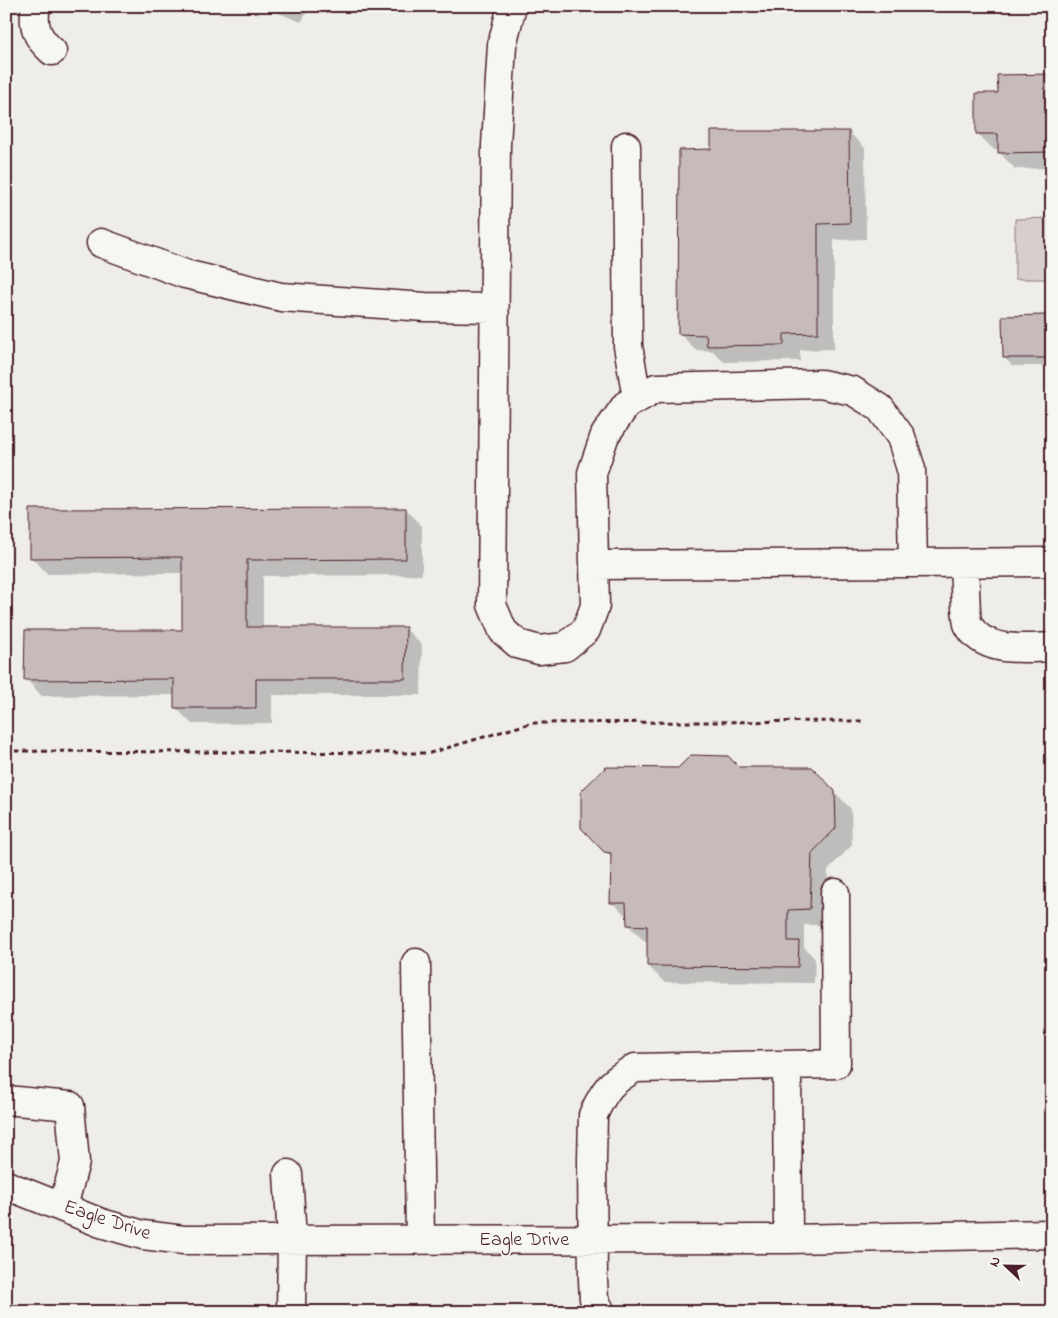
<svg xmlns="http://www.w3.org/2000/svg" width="1058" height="1318" font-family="'Indie Flower',sans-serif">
<rect width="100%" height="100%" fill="#efedea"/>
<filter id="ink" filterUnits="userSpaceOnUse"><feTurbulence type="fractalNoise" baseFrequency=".02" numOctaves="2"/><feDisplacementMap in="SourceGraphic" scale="10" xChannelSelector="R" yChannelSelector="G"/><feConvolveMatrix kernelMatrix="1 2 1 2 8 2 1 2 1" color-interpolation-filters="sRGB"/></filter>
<g filter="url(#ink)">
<!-- green -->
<path fill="#d7cfce" stroke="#90777c" d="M1052 218V279H1015V219Z"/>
<!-- shadow -->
<path fill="#0003" d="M261 6H311L301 22Z
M1052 76V168L1015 169 999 152V150H994L977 133Z
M849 132 865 148 866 239 834 240V349L800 350V361L724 362 713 351 696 350 680 334 713 150Z
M1045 316 1052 323V366H1012L1004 357Z
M406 509 422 526V575L263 576V628H405L422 645 421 695H272V723L192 724 175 707V695L42 696 26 679 183 631V573L48 574 31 557Z
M738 768 828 785 851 809 852 845 828 870 826 925H804V947L815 959 814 983 664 982 648 966V942L644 941 628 925V918L612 902V858L582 827Z"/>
<!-- building -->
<path fill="#c6babb" stroke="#4a1f2b" d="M1052 74V152L998 153V134H976V93H998L997 75Z
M711 131H849L850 223 818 224V333L784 334V345L707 346 706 335 678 334 679 150 711 149Z
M1046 315 1047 358H1003L1002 316Z
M406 508V559L247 560V627H406L405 679H256V708H174V679L24 680 25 630H182V557L30 558V509Z
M691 755 728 756 739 767H812L835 791 836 828 812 853 810 909 788 910V941H799L798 967 647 966V926L627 925 626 903H610L611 853 604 852 581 828V791L606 767 678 768Z"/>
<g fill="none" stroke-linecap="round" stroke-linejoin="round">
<!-- minor casing -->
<g stroke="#4a1f2b" stroke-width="31">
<path id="minor" d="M36 6C32 26 37 38 52 51
M512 6 502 45 496 145 492 605 503 631 518 644 539 650 565 647 586 630 595 606 592 473 605 435 626 405 656 388 821 384 853 391 880 408 901 437 911 469 913 563
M626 146 628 346 637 398
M101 243 185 274 281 297 425 307 494 308
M964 563C965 573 965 617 968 624 983 654 1024 648 1052 647
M595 565 1052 562
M416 963 420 1239
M787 1065 788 1239
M6 1100 70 1106 75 1162 63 1207
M288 1174 292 1239 291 1312
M6 1185 101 1223 143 1235 184 1240 788 1239 1052 1234
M601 1312 594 1299 593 1280 592 1160 593 1115C605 1089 610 1082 635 1068L836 1064 835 893"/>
</g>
<!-- path -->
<path stroke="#4a1f2b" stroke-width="3" stroke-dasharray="5 4" stroke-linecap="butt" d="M6 751 430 753 531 723 863 721"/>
<!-- minor -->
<use href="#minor" stroke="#f6f6f2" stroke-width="28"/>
</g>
</g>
<g text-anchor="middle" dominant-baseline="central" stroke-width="4" stroke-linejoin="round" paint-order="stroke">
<!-- street labels -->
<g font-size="20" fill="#4a1f2b" stroke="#f6f6f2">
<text transform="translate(107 1221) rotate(18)">Eagle Drive</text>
<text x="524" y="1240">Eagle Drive</text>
</g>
</g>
<!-- margin -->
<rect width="1058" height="1318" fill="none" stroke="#f6f6f2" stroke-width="25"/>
<rect x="12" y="12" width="1033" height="1293" fill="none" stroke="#4a1f2b" stroke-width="2" filter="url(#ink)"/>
<!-- north arrow -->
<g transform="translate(1006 1266) rotate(292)" stroke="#f6f6f2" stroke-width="4" paint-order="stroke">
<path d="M0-4L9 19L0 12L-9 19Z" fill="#4a1f2b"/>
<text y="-8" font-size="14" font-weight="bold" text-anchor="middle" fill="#4a1f2b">N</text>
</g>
</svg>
